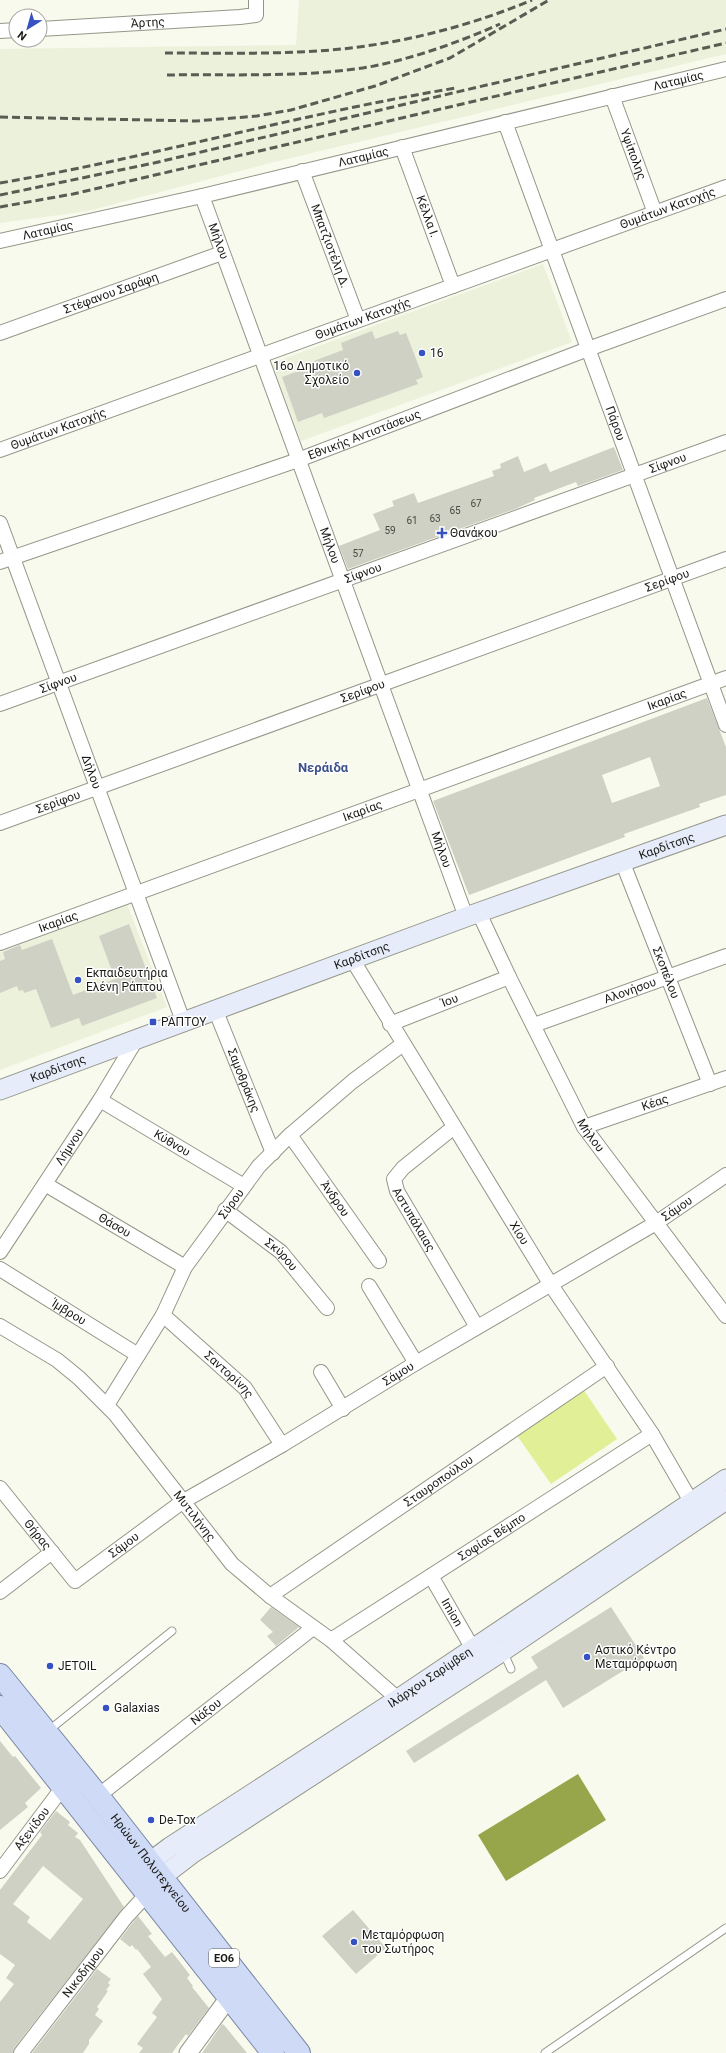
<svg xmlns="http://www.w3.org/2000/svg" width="726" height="2053" font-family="Roboto,sans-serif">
<rect width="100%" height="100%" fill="#f7faec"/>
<!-- built -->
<path fill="#ecf1db" d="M299 0H726V54L270 163 88 211 0 223V49L296 45Z
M543 264 572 342 301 441 272 363Z
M127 904 167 1007 0 1070V952Z"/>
<!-- green -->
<path fill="#e1f096" d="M583 1389 617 1439 551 1484 516 1434Z"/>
<!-- water -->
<path fill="#98a64b" d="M578 1774 606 1820 506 1881 478 1835Z"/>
<!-- building -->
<path fill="#ced1c4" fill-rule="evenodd" d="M372 331 375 339 398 331 400 335 406 333 423 377 416 380 418 384 324 418 322 413 298 422 282 377 307 368 306 364 343 350 341 343Z
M614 447 623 470 578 486 576 482 534 498 535 500 515 509 348 569 339 546 380 530 373 514 394 506 392 501 414 493 418 503 494 476 492 471 501 468 500 464 518 456 524 472 546 463 550 472Z
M707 698 726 747V795L699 804 700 807 624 834 625 837 469 895 433 801ZM650 757 660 786 612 803 602 775Z
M129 924 157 998 82 1026 79 1018 51 1028 36 989 24 993 23 990 19 991 17 986 0 993V961L5 959 3 952 20 945 22 950 52 939 73 995 115 979 99 936Z
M271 1607 299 1627 276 1646 267 1636 273 1632 260 1620Z
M611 1607 644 1658 563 1708 546 1680 414 1763 406 1751 538 1668 531 1657Z
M0 1741 13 1757 15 1756 41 1788 25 1803 28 1807 0 1830Z
M56 1811 70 1822 68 1825 78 1833 75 1837 80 1840 124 1907 14 2048 13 2053H0V2002L14 1984 6 1978 15 1965 0 1954V1890L42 1835 40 1832ZM43 1866 83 1899 50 1940 27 1922 30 1917 13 1904Z
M353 1910 386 1948 356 1974 322 1936Z
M138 1916 152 1934 148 1936 165 1957 172 1952 190 1975 187 1978 193 1986 192 1987 209 2008 188 2036 186 2034 172 2053H139L143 2048 137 2044 157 2017 152 2013 162 1999 143 1974 151 1967 137 1949 136 1950 132 1945 130 1947 120 1939Z
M97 1969 111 1979 108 1983 110 1985 106 1990 108 1991 97 2007 99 2009 95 2015 103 2021 89 2040V2044L83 2053H32Z
M222 2024 224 2025 247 2053H202Z"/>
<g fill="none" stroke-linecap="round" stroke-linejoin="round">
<!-- service casing -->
<g stroke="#949689" stroke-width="9">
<path id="service" d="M503 1651 511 1669
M48 1731 172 1631
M545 2053 726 1928"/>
</g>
<!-- minor casing -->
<g stroke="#949689" stroke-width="16">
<g id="minor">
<path id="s1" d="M40 29 240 17 256 15V0"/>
<path d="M0 31 16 30"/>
<path id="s2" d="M612 96 655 213"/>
<path id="s3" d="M505 122 726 725"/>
<path id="s4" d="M402 147 453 286"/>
<path id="s5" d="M302 171 358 320"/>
<path id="s6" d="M202 196 466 917"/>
<path id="s7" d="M0 241 202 196 726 69"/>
<path id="s8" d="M0 333 222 253"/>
<path id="s9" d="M0 450 726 187"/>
<path id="s10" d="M0 523 183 1021"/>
<path id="s11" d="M0 562 298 460 588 349 726 299"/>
<path id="s12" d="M0 704 726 442"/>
<path id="s13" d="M0 823 726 559"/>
<path id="s14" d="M622 861 710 1084"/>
<path id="s15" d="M479 913 509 977 584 1127 726 1316"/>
<path id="s16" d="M0 943 726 678"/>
<path id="s17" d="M352 959 551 1285 652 1434 692 1503"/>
<path id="s18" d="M215 1009 273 1153"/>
<path id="s19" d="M390 1024 509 977"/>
<path id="s20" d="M534 1025 726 956"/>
<path id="s21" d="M100 1100 244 1186"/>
<path id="s22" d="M454 1127 403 1168 394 1179 397 1191 477 1327"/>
<path id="s23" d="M584 1127 726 1078"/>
<path id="s24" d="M290 1135 379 1261"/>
<path id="s25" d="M45 1184 185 1267"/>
<path id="s26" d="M225 1210 281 1252 327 1308"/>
<path id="s27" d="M0 1252 100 1100 136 1040"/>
<path id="s28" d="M0 1269 138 1355"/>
<path d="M369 1286 416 1363"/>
<path id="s29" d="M163 1315 245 1388 282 1445"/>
<path id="s30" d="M0 1326 57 1360 79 1378 115 1414 232 1564 270 1596 331 1640 398 1699"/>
<path d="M321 1372 343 1409"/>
<path id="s31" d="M107 1405 163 1315 185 1267 259 1166 290 1135 353 1081 403 1044"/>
<path id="s32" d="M0 1488 75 1581 182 1502 282 1445 416 1363 656 1223 726 1175"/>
<path id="s33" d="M431 1576 473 1649"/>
<path d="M0 1592 52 1552"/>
<path id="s34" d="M270 1596 607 1366"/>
<path id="s35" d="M331 1640 652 1434"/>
<path id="s36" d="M98 1796 313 1628"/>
<path id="s37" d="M0 1871 63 1787"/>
<path id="s38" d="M21 2053 126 1917 148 1893"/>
</g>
</g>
<!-- tertiary casing -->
<g stroke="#949689" stroke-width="19">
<path id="tertiary" d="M188 2053 230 1996"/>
</g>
<!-- secondary casing -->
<g stroke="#949689" stroke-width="21">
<g id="secondary">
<path id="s39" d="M0 1090 466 917 726 825"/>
<path id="s40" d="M140 1873 150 1862 170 1847 398 1699 726 1479"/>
<path d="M151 1889 163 1876 193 1853 503 1651 726 1500"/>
</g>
</g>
<!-- primary casing -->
<g stroke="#7b87a4" stroke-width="24">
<g id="primary">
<path id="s41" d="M0 1675 98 1796 299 2053"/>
<path d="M0 1707 273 2053"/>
</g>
</g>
<!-- service -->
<use href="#service" stroke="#fff" stroke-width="7"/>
<!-- minor -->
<use href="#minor" stroke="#fff" stroke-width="14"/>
<!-- tertiary -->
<use href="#tertiary" stroke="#fff" stroke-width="17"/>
<!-- secondary -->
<use href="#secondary" stroke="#e7ecfb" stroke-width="19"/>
<!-- primary -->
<use href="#primary" stroke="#cfdaf7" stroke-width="22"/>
<!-- rail -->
<path stroke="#5a5b53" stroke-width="3" stroke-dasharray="8 4" stroke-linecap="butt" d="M165 53C209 53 254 54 299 52 379 49 458 31 532 0
M167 75C233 74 309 78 374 66 418 57 459 42 500 24
M0 117 196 121 257 116 291 110 375 86 450 58 549 0
M0 183C153 157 303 113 456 88
M0 195 154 163 726 29
M0 207 73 194 726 43"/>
</g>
<!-- markers -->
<g fill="#3551c2" stroke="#fff" stroke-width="1.5">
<circle cx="422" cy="353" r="4"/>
<circle cx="357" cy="373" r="4"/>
<path d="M440 527h4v4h4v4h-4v4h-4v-4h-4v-4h4z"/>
<circle cx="78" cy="980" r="4"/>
<rect x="149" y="1018" width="8" height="8" rx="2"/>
<circle cx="587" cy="1657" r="4"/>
<circle cx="50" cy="1666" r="4"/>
<circle cx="106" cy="1708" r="4"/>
<circle cx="151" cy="1820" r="4"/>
<circle cx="354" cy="1942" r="4"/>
</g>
<g text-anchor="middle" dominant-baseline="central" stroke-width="3" stroke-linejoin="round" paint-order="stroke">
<!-- number labels -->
<g font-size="10" fill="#474842">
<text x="476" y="503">67</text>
<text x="455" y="510">65</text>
<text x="435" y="518">63</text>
<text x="412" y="520">61</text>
<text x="390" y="530">59</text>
<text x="358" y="553">57</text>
</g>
<!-- shield labels -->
<rect fill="#fff" stroke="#5f5f5c" stroke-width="1" x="209" y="1949" width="30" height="18" rx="3"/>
<g font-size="11" font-weight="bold" fill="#1a1b16">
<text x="224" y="1958">ΕΟ6</text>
</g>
<!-- street labels -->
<g font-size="12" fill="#1a1b16" stroke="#fff">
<text stroke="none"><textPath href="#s1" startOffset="108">Άρτης</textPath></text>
<text stroke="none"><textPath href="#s7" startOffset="697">Λαταμίας</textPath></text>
<text stroke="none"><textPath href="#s2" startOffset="62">Υψίπολης</textPath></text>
<text stroke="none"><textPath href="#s7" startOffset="373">Λαταμίας</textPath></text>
<text stroke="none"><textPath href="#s9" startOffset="710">Θυμάτων Κατοχής</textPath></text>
<text stroke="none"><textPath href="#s4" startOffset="74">Κέλλα Ι.</textPath></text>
<text stroke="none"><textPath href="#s7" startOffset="49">Λαταμίας</textPath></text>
<text stroke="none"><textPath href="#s6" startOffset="48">Μήλου</textPath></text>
<text stroke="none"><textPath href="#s5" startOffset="80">Μπατζιοτέλη Δ.</textPath></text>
<text stroke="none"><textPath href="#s8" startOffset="118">Στέφανου Σαράφη</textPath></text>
<text stroke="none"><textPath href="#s9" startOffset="386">Θυμάτων Κατοχής</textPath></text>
<text stroke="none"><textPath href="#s3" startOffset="321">Πάρου</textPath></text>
<text stroke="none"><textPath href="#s9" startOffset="62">Θυμάτων Κατοχής</textPath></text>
<text stroke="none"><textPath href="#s11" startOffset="386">Εθνικής Αντιστάσεως</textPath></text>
<text stroke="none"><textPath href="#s12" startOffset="710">Σίφνου</textPath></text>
<text stroke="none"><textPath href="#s6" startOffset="372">Μήλου</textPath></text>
<text stroke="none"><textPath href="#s12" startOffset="386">Σίφνου</textPath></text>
<text stroke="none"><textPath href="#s13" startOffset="710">Σερίφου</textPath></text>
<text stroke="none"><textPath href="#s12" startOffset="62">Σίφνου</textPath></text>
<text stroke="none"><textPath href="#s13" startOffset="386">Σερίφου</textPath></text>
<text stroke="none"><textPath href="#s16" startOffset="710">Ικαρίας</textPath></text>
<text stroke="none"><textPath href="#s10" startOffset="265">Δήλου</textPath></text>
<text stroke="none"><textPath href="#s13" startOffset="62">Σερίφου</textPath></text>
<text stroke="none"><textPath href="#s16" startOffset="386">Ικαρίας</textPath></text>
<text stroke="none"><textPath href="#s39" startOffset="710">Καρδίτσης</textPath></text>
<text stroke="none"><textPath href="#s6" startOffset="696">Μήλου</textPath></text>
<text stroke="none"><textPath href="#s16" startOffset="62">Ικαρίας</textPath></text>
<text stroke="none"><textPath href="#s39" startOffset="386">Καρδίτσης</textPath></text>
<text stroke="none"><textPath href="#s14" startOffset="120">Σκοπέλου</textPath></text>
<text stroke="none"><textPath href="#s20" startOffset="102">Αλονήσου</textPath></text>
<text stroke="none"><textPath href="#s19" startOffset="64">Ίου</textPath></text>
<text stroke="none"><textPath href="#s39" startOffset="62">Καρδίτσης</textPath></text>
<text stroke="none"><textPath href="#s18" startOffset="77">Σαμοθράκης</textPath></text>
<text stroke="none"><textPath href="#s23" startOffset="75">Κέας</textPath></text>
<text stroke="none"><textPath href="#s15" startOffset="249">Μήλου</textPath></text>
<text stroke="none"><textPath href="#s21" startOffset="84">Κύθνου</textPath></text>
<text stroke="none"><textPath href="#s27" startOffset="126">Λήμνου</textPath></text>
<text stroke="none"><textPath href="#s24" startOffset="78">Άνδρου</textPath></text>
<text stroke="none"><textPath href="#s31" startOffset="237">Σύρου</textPath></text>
<text stroke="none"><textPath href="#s32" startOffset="828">Σάμου</textPath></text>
<text stroke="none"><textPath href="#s22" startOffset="125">Αστυπάλαιας</textPath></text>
<text stroke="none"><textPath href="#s25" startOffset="81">Θάσου</textPath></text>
<text stroke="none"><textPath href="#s17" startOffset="321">Χίου</textPath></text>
<text stroke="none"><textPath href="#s26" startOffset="72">Σκύρου</textPath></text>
<text stroke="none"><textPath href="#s28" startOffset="81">Ίμβρου</textPath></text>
<text stroke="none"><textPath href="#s32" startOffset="504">Σάμου</textPath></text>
<text stroke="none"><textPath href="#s29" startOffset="89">Σαντορίνης</textPath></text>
<text stroke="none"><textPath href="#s34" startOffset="204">Σταυροπούλου</textPath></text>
<text stroke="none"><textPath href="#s30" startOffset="275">Μυτιλήνης</textPath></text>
<text stroke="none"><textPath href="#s32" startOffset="60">Θήρας</textPath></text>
<text stroke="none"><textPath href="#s35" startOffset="191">Σοφίας Βέμπο</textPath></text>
<text stroke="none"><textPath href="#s32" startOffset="180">Σάμου</textPath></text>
<text stroke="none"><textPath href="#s33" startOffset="42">Imion</textPath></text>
<text stroke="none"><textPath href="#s40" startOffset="350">Ιλάρχου Σαρίμβεη</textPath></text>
<text stroke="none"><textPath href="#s36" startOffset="137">Νάξου</textPath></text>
<text stroke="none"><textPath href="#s37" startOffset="53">Αξενίδου</textPath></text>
<text stroke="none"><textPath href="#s41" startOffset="241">Ηρώων Πολυτεχνείου</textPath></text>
<text stroke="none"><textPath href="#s38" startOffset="102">Νικοδήμου</textPath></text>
</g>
<!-- poi labels -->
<g font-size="12" fill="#1a1b16" stroke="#fff" text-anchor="start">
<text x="430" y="353">16</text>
<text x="349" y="366" text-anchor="end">16o Δημοτικό<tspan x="349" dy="14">Σχολείο</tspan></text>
<text x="450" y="533">Θανάκου</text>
<text x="86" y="973">Εκπαιδευτήρια<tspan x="86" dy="14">Ελένη Ράπτου</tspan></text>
<text x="161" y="1022">ΡΑΠΤΟΥ</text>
<text x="595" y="1650">Αστικό Κέντρο<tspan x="595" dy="14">Μεταμόρφωση</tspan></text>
<text x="58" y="1666">JETOIL</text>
<text x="114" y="1708">Galaxias</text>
<text x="159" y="1820">De-Tox</text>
<text x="362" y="1935">Μεταμόρφωση<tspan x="362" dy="14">του Σωτήρος</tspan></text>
</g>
<!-- neighbourhood labels -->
<g font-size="13" font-weight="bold" fill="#3e518d" stroke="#fff">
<text x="323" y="767">Νεράιδα</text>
</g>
</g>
<!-- north arrow -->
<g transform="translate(28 28) rotate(217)"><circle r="19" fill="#ffffff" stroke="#a3a4a2"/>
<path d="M0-3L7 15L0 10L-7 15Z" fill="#3551c2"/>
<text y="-6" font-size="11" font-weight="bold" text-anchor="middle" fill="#1a1b16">N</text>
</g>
</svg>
